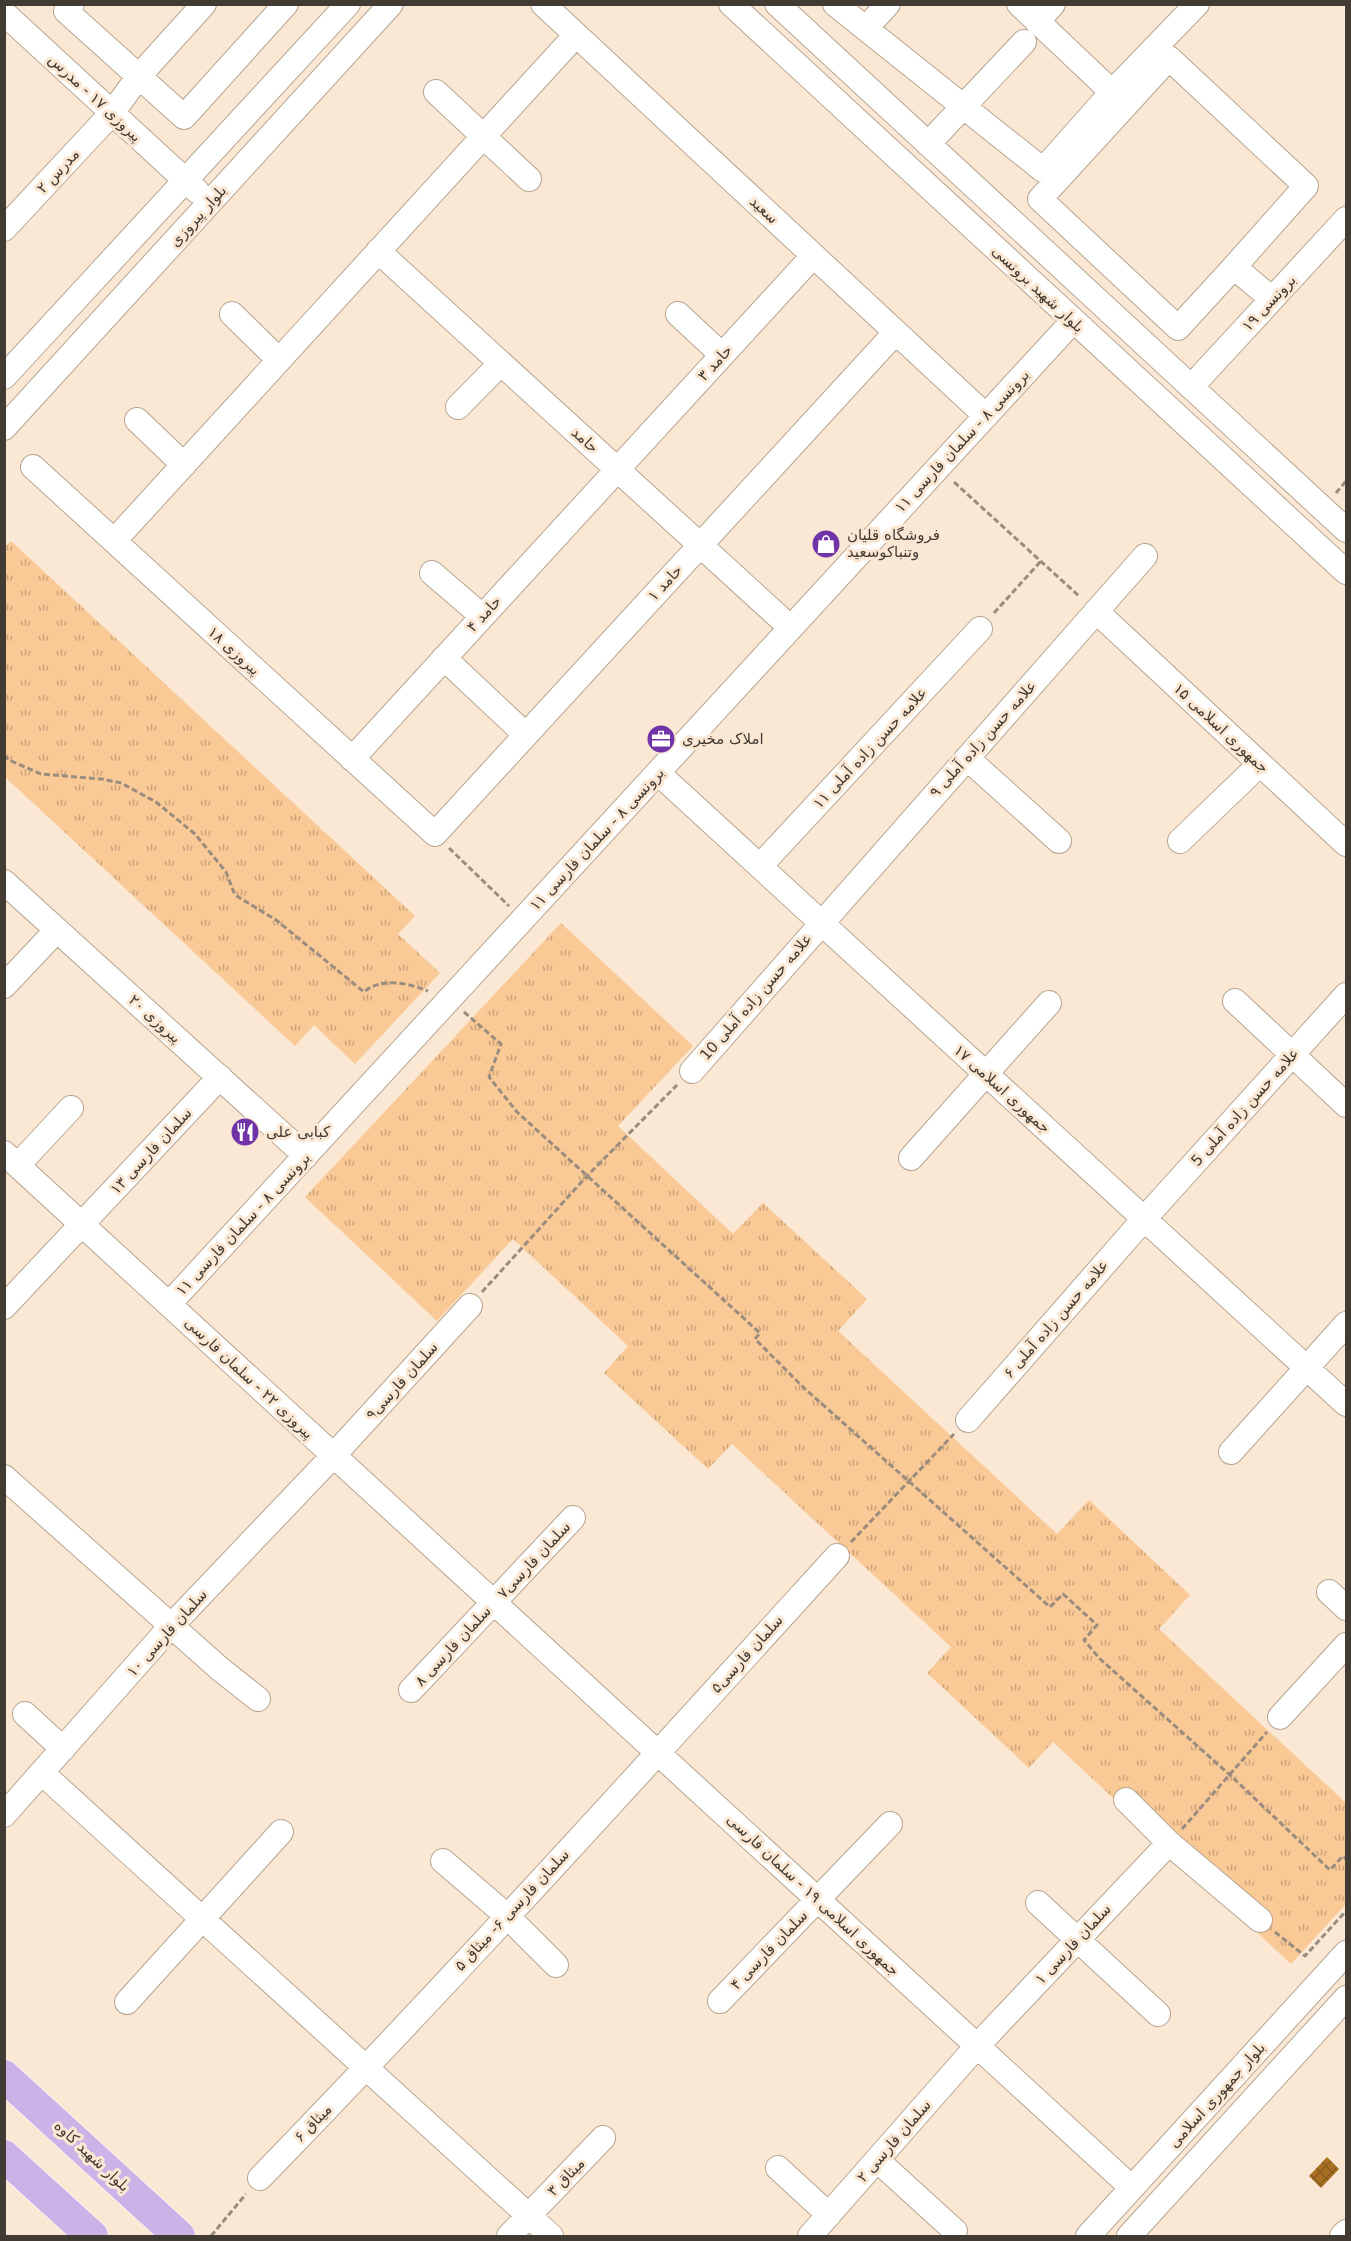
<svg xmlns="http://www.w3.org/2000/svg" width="1351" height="2241" font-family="'DejaVu Sans',Vazirmatn,sans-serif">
<defs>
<pattern id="park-tufts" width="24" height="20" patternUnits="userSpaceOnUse" patternTransform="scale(1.5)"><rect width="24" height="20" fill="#f9c996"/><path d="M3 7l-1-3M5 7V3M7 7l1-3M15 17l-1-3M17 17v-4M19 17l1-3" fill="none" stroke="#cba47b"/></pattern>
<pattern id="building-cross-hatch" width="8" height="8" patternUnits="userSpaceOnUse" patternTransform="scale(1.5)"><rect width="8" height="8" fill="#a96f22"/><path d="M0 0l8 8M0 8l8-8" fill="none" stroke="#8b5c1e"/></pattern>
</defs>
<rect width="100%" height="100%" fill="#fbe8d4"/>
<!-- park -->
<path fill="url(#park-tufts)" d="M11 541 415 916 398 934 440 973 355 1064 314 1025 295 1046 5 777 4 548Z
M561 923 693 1046 618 1126 733 1234 763 1203 867 1299 838 1331 1057 1534 1089 1500 1190 1595 1159 1629 1346 1803V1904L1291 1964 1053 1742 1029 1768 927 1673 951 1647 732 1444 708 1469 604 1373 628 1346 513 1239 437 1321 305 1197Z"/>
<!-- building -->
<path fill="url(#building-cross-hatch)" d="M1327 2157 1339 2169 1321 2188 1309 2176Z"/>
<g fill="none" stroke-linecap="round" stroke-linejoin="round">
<!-- minor casing -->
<g stroke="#b7a592" stroke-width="26">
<path id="minor" d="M72 4 66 11 184 117 286 4
M543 4 986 416
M731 4 1346 572
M777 4 1346 530
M835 4 1043 170 1112 92 1197 4
M1019 4 1112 92
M4 13 197 191
M1037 22 1053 4
M866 28 888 4
M436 92 529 179
M928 144 1024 42
M4 229 112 113 139 76 204 4
M378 251 791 628
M1234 267 1178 328 1040 199 1169 58 1306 186 1234 267 1272 299
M232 314 279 360
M678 314 722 355
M4 377 348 4
M1191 387 1346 219
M458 407 501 363
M137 420 184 465
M4 428 391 4
M33 467 435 834 896 332
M114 541 576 35
M432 573 482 616
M1096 611 1346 844
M444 658 526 735
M967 758 1059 841
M352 759 813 256
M658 773 1346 1404
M1180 841 1260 764
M760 866 980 629
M4 882 306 1156
M4 986 57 930
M1235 1001 1346 1105
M692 1071 1145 556
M4 1153 1132 2188
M911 1158 1049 1003
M18 1165 71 1108
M169 1304 1073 321
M4 1307 220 1077
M968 1420 1144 1219 1346 995
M1231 1452 1346 1324
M4 1477 220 1669 258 1699
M1329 1592 1346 1608
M411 1690 573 1518
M25 1714 63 1749
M1280 1717 1346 1645
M42 1773 551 2236
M1126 1800 1169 1843 1260 1920
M4 1815 172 1625 334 1455 470 1306
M443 1861 507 1916 556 1965
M1038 1903 1158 2014
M720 2001 890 1824
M127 2002 281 1832
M877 2160 955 2231
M778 2168 829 2215
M260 2178C457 1975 647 1765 837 1556
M509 2236 603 2138
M810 2236 977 2046 1169 1843
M1088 2236 1346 1953
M1129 2236 1346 1998
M1342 2236 1346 2232"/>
</g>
<!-- major casing -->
<g stroke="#fff" stroke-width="33">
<path id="major" d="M4 2076 179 2236
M4 2156 92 2236"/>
</g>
<!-- path -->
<path stroke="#9a8d7f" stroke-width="3" stroke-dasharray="6 3" stroke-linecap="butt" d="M954 482 1080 597
M1336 493 1346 481
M994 613 1041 561
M4 755 9 760 41 774 102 779 121 783 156 802 195 834 226 872 235 895 276 920 364 992C381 977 409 983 428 991
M449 848 509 906
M464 1012 501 1044 489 1077 517 1112 760 1333 755 1339 804 1388 1050 1607 1063 1594 1097 1625 1084 1640 1100 1659 1230 1775 1330 1870 1343 1856 1346 1859
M482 1292 587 1176 677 1085
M851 1542 954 1434
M1182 1829 1267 1732
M1275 1932 1305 1956 1346 1911
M211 2236 246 2194"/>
<!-- minor -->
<use href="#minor" stroke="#fff" stroke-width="24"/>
<!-- major -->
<use href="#major" stroke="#cbb3e8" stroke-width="32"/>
</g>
<!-- icons -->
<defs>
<g id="shop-disc" transform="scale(1.5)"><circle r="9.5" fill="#7133a8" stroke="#fbe8d4"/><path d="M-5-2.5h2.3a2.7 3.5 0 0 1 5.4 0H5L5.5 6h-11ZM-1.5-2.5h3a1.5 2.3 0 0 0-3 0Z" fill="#fff"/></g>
<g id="office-disc" transform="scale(1.5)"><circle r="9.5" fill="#7133a8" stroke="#fbe8d4"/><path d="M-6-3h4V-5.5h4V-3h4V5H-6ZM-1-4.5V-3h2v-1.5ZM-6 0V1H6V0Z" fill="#fff"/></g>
<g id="restaurant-disc" transform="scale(1.5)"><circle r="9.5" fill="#7133a8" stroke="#fbe8d4"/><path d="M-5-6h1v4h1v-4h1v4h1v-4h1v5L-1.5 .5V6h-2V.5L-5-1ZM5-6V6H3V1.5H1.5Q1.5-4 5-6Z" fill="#fff"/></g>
</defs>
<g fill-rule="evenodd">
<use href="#shop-disc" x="826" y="544"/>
<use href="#office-disc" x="661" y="739"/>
<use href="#restaurant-disc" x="245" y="1132"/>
</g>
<g text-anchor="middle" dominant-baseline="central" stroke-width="6" stroke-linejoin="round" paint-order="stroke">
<!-- street labels -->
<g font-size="15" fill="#423b33" stroke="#fbe8d4">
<text transform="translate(95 98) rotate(43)">پیروزی ۱۷ - مدرس</text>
<text transform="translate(58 171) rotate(-47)">مدرس ۲</text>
<text transform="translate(764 210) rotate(43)">سعید</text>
<text transform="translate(198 216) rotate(-48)">بلوار پیروزی</text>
<text transform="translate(1038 289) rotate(43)">بلوار شهید برونسی</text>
<text transform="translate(1269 303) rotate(-47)">برونسی ۱۹</text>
<text transform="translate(715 363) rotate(-47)">حامد ۳</text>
<text transform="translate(585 440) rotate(42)">حامد</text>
<text transform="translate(962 441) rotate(-47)">برونسی ۸ - سلمان فارسی ۱۱</text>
<text transform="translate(665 583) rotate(-47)">حامد ۱</text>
<text transform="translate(484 614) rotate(-47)">حامد ۴</text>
<text transform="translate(234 651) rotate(42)">پیروزی ۱۸</text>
<text transform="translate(1221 728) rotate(43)">جمهوری اسلامی ۱۵</text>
<text transform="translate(983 739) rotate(-48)">علامه حسن زاده آملی ۹</text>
<text transform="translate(870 748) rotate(-47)">علامه حسن زاده آملی ۱۱</text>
<text transform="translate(597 839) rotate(-47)">برونسی ۸ - سلمان فارسی ۱۱</text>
<text transform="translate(756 997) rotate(-49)">علامه حسن زاده آملی 10</text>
<text transform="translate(155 1019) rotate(42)">پیروزی ۲۰</text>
<text transform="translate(1002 1089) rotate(42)">جمهوری اسلامی ۱۷</text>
<text transform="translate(1245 1107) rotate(-48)">علامه حسن زاده آملی 5</text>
<text transform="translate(151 1151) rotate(-47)">سلمان فارسی ۱۳</text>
<text transform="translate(243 1224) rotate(-47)">برونسی ۸ - سلمان فارسی ۱۱</text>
<text transform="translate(1056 1319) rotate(-49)">علامه حسن زاده آملی ۶</text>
<text transform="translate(249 1378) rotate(43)">پیروزی ۲۲ - سلمان فارسی</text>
<text transform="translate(402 1381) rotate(-48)">سلمان فارسی۹</text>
<text transform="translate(534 1560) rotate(-47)">سلمان فارسی۷</text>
<text transform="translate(167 1633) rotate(-48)">سلمان فارسی ۱۰</text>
<text transform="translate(453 1646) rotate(-47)">سلمان فارسی ۸</text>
<text transform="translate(747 1654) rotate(-48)">سلمان فارسی۵</text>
<text transform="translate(813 1895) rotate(43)">جمهوری اسلامی ۱۹ - سلمان فارسی</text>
<text transform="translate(512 1910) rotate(-47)">سلمان فارسی ۶- میثاق ۵</text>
<text transform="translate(1073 1944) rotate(-47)">سلمان فارسی ۱</text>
<text transform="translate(769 1950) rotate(-46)">سلمان فارسی ۴</text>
<text transform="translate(1217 2095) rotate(-48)">بلوار جمهوری اسلامی</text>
<text transform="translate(313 2123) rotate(-46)">میثاق ۶</text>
<text transform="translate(894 2141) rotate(-49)">سلمان فارسی ۲</text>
<text transform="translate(92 2156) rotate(43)">بلوار شهید کاوه</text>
<text transform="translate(566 2177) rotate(-46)">میثاق ۳</text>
</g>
<!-- poi labels -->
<g font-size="15" fill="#423b33" stroke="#fbe8d4" text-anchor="start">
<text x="847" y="535">فروشگاه قلیان<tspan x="847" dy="17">وتنباکوسعید</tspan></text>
<text x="682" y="739">املاک مخیری</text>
<text x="266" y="1132">کبابی علی</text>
</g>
</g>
<!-- border -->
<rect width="1351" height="2241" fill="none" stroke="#423b33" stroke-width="12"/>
</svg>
